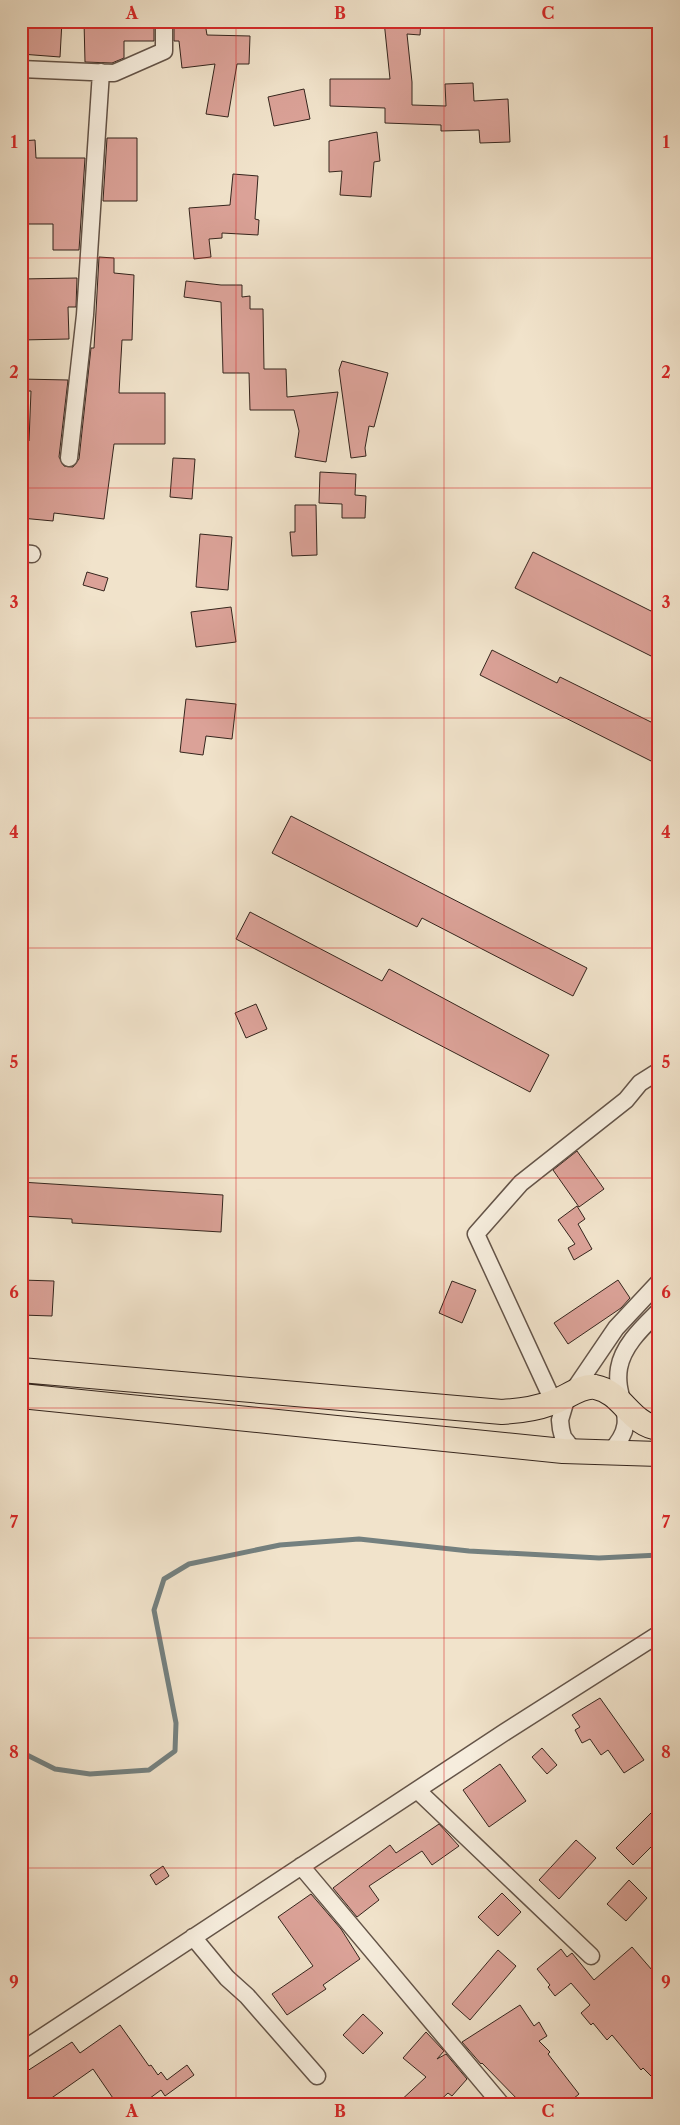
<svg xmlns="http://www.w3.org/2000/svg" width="680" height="2125" font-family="'Libre Caslon Text',serif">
<rect width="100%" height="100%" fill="#f1e3cb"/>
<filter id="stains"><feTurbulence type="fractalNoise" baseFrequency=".004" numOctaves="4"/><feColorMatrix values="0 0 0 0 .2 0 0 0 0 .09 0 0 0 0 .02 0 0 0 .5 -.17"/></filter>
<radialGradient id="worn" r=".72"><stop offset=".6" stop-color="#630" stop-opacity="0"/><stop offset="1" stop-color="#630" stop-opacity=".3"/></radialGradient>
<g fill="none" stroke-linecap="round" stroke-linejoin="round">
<!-- stream -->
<path stroke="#74807f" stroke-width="5" d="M21 1752 55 1769 90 1774 149 1770 175 1751 176 1723 154 1610 164 1579 189 1564 280 1545 359 1539 469 1551 599 1558 659 1555"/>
</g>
<!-- building -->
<path fill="#dba298" stroke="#35251d" d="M33 21H62L60 57 21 54V22L33 24Z
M84 21H154V41H124V58L112 63 85 62Z
M384 21H421L420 35 407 34 412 82V105L446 106 445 84 473 83 474 101 508 99 510 142 480 143 479 130 441 131V125L385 123V108L330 106V79H390Z
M205 23 207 35 250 36 249 64H237L228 117 206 114 215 64 182 68 179 41H174V27Z
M304 89 310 119 274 126 268 97Z
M377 132 380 161 374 162 371 197 340 195 342 171 329 172V141Z
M107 138H137V201H103Z
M35 140 36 158H85L79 250H53V224H21V141Z
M233 174 258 176 255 219 259 220 258 235 222 233V238L209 239 211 257 194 259 189 208 230 205Z
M99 257 114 258V273L134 275 132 340H122L119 393H165V444H114L104 519 54 513 53 521 21 518 25 462H21V440L29 441 31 391H21V379L68 380 59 457 64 466 73 467 79 459 91 348H94Z
M77 278 76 307H68L69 339 21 340V279Z
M186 281 221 285H242V297L250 296V309H263L264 369H286L287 397 338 392 326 462 295 457 299 431 294 410H250L249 373H223L221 302 184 297Z
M342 361 388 373 374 427 369 426 365 448 366 456 351 458 339 370Z
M173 458 195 459 192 499 170 497Z
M320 472 356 474 355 495 366 496 365 518H342V504L319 503Z
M295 505H316L317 555 292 556 290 532H295Z
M200 534 232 537 228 590 196 587Z
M533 552 659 615V660L515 588Z
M87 572 108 578 104 591 83 585Z
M231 607 236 642 196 647 191 612Z
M492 650 557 683 560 677 659 726V765L480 675Z
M186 699 236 704 232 739 206 736 203 755 180 752Z
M291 816 587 968 573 996 422 918 417 927 272 853Z
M250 912 382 981 389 969 549 1055 530 1092 236 939Z
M256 1004 267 1029 246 1038 235 1013Z
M577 1151 604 1189 579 1207 553 1170Z
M21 1182 223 1195 221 1232 72 1223V1219L21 1216Z
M577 1206 585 1219 578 1224 592 1249 574 1260 568 1248 575 1244 558 1220Z
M21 1280 54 1281 52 1316 21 1315Z
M618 1280 630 1298 621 1308 568 1344 554 1323Z
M452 1281 476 1290 462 1323 439 1313Z
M600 1698 644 1760 624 1773 608 1750 601 1755 590 1739 582 1743 575 1730 580 1727 572 1715Z
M542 1748 557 1765 547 1774 532 1757Z
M500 1764 526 1801 489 1827 463 1790Z
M659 1805V1839L633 1865 616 1848Z
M439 1824 459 1846 432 1865 422 1851 369 1886 379 1900 357 1917 333 1888 390 1845 396 1853Z
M576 1840 596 1858 559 1899 539 1880Z
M163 1866 169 1876 156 1885 150 1875Z
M629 1880 647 1898 626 1921 607 1904Z
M502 1893 521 1912 498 1936 478 1917Z
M311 1894 341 1929 360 1959 323 1985 326 1989 287 2015 272 1994 313 1966 278 1917Z
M632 1947 659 1978V2084L643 2068 641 2070 612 2035 607 2040 593 2023 591 2025 581 2013 590 2005 571 1983 555 1996 548 1987 550 1985 537 1969 561 1949 567 1957 572 1953 594 1980Z
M498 1950 516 1966 470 2020 452 2004Z
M520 2005 534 2026 539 2022 547 2036 539 2041 550 2052 548 2054 579 2094 567 2104H522L482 2063 481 2064 462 2042Z
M363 2014 383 2033 363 2054 343 2035Z
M120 2025 149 2066 151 2065 158 2075 161 2072 167 2080 187 2065 194 2075 165 2096 161 2090 142 2104H117L93 2069 43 2104H30L21 2090V2075L72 2042 80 2053Z
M426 2032 444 2051 437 2059 446 2054 467 2079 452 2096 448 2093 436 2104H397L426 2077 403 2058Z"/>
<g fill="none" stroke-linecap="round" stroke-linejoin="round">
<!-- minor casing -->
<g stroke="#645448" stroke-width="19">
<path id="minor" d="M21 69 114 73 164 51V21
M69 458 85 315 101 72
M21 553 32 554
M554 1403 476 1234 521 1183 626 1100 640 1083 659 1071
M574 1451 563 1437 561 1429 560 1420 565 1403 616 1328 659 1282
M610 1452C643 1418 613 1403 619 1368 623 1345 643 1327 659 1311
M417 1790 591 1956
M301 1866 501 2104
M193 1937 227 1978 247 1996 317 2076
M21 2051 505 1732 659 1634"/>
</g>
<!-- highway casing -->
<g stroke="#35251d" stroke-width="26">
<path id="highway" d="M21 1370 502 1412C519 1411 535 1409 551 1403 565 1399 581 1385 595 1387 623 1392 630 1425 659 1428
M21 1396 563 1451 659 1454"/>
</g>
<!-- minor -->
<use href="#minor" stroke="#f6eddd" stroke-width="16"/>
<!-- highway -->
<use href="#highway" stroke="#f1e3cb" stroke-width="24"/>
</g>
<!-- grid -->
<path fill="none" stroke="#d62828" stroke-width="1" stroke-opacity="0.55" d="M236 21V2104M444 21V2104M21 258H659M21 488H659M21 718H659M21 948H659M21 1178H659M21 1408H659M21 1638H659M21 1868H659"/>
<!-- margin -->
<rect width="680" height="2125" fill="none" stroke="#f1e3cb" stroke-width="55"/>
<rect x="28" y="28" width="624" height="2070" fill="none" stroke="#d62828" stroke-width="2"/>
<g font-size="16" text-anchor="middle" font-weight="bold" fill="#d62828">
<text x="132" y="19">A</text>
<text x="340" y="19">B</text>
<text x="548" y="19">C</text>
<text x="14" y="148">1</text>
<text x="666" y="148">1</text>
<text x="14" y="378">2</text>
<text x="666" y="378">2</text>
<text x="14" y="608">3</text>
<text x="666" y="608">3</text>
<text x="14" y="838">4</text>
<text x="666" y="838">4</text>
<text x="14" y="1068">5</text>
<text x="666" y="1068">5</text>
<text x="14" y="1298">6</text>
<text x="666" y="1298">6</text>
<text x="14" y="1528">7</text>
<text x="666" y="1528">7</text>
<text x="14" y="1758">8</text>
<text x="666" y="1758">8</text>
<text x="14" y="1988">9</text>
<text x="666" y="1988">9</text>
<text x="132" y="2117">A</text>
<text x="340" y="2117">B</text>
<text x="548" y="2117">C</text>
</g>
<rect width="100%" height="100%" filter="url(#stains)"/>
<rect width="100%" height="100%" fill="url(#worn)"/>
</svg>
